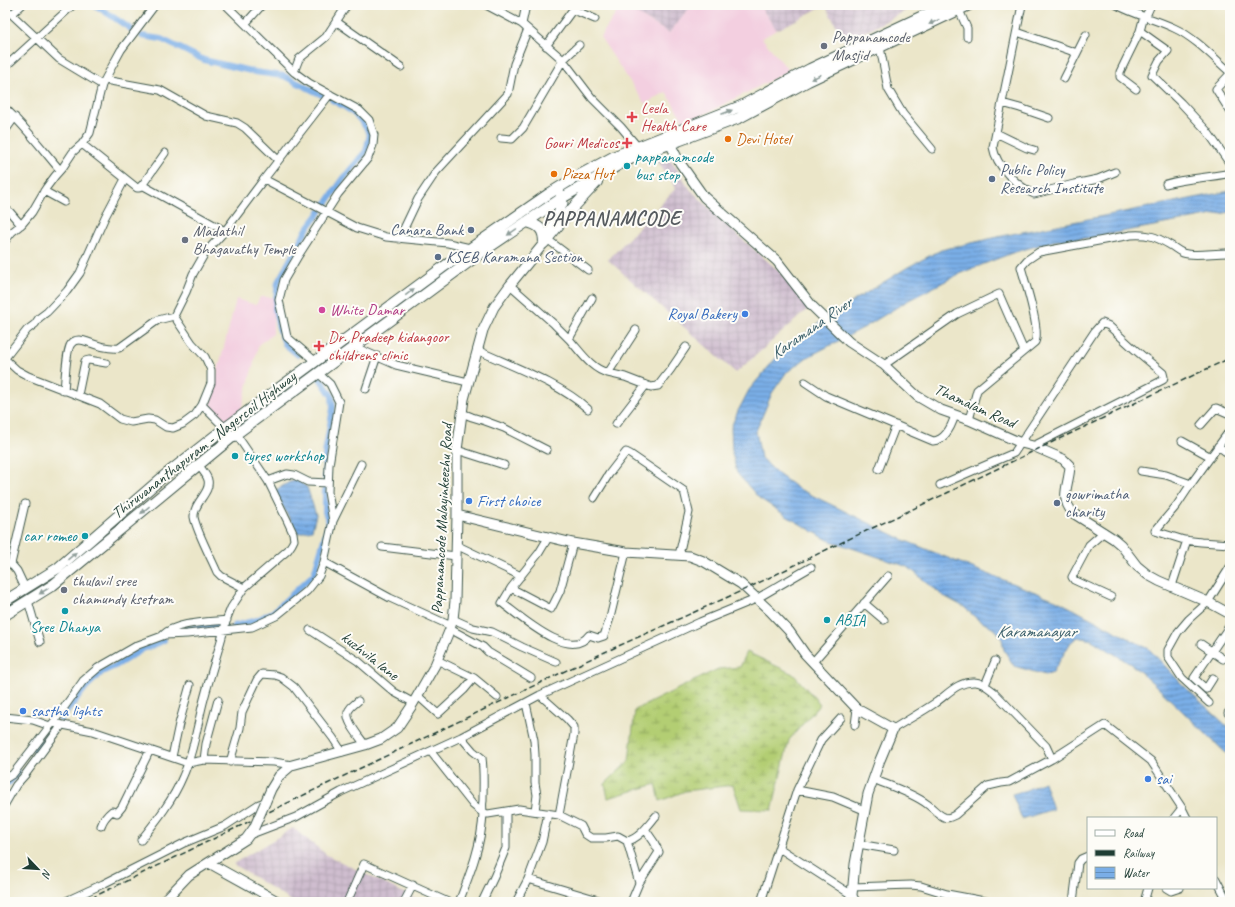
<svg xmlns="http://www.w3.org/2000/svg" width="1235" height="907" font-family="Caveat,sans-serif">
<defs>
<pattern id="industrial-grid" width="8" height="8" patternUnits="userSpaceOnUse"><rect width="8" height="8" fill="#cfbdcf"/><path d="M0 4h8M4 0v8" fill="none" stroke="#b1a3b2"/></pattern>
<pattern id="wetland-marsh" width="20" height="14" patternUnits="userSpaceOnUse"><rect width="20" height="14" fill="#b3ce73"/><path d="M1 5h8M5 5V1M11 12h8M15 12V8" fill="none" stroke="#91a85f"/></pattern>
<pattern id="water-rules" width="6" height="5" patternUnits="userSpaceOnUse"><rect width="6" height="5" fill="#7aaee7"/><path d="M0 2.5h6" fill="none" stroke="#638fbc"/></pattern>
</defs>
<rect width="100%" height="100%" fill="#fdfcf7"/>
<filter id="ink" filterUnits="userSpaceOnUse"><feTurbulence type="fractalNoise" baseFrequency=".025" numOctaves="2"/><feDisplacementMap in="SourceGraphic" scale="8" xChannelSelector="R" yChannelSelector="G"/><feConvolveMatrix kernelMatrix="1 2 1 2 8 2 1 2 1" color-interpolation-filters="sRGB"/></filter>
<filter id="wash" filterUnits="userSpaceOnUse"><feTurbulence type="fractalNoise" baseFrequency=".012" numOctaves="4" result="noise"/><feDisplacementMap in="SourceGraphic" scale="16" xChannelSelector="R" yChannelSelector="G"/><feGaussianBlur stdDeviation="0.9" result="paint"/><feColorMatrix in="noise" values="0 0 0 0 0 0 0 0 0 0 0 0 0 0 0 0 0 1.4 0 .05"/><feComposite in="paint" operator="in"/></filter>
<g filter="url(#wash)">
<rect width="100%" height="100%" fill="#ebe6c9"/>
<!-- built -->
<path fill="#f3cfe0" d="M622 5 669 33 692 5H759L777 30 762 38 789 71 685 124 666 92 645 104 600 37Z
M260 297H274L273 334 259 344 241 410 224 424 209 406 236 299 256 305Z"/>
<!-- industrial -->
<path fill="url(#industrial-grid)" d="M622 5H692L669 33Z
M759 5H825L777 30Z
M825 5H917L845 42Z
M667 154 690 189 733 231 779 271 809 308 736 373 608 260 676 188 656 159Z
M293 828 327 855 422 902H293L233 864Z"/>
<!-- wetland -->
<path fill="url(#wetland-marsh)" stroke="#698654" d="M747 652 793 674 820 704 789 740 772 810 741 809 733 785 685 791 660 801 656 784 608 798 605 784 629 761 635 710 718 669 740 667Z"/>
<!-- water -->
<path fill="url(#water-rules)" stroke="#4c768e" d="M1230 191V212L1088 238 1053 241 1012 253 961 273 907 301 865 327 806 358 786 373 772 393 756 431 761 458 778 474 797 488 906 541 980 571 1056 600 1149 649 1182 684 1230 729V757L1153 683 1132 665 1092 640 1078 637 1071 642 1053 672 1045 675 1014 666 1004 650 1002 639 997 631 976 618 964 607 942 595 908 567 828 540 788 517 759 498 737 473 732 453 731 427 738 411 749 390 781 352 823 320 908 267 941 250 1002 236Z
M295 479 307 487 316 515 312 530 298 533 274 491Z
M1044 782 1053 809 1022 819 1012 794 1024 791Z"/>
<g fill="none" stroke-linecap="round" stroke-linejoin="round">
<!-- canal -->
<path stroke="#7aaee7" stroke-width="6" d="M95 5 131 29
M142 36 161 39 204 60 255 72 284 76 324 96
M325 205 346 175 366 151 370 134C360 116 350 109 332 100
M298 355 285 344 279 328 275 309 278 282 307 229 320 212
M319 377 332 396 333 408 325 453V478
M234 626 257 620 273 612 314 574 329 522 325 512V489
M182 629 220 625
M61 719 87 686 102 672 117 665 143 649 156 644 164 640
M35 750 52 730
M5 785 10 782 18 772"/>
</g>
</g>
<g filter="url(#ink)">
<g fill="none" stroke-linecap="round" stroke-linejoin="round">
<!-- street casing -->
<g stroke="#3e564a" stroke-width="9">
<path id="street" d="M226 5 294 72
M486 5 522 24 563 60 592 98 621 127 637 146
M1022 5 993 147C996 166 1017 186 1034 194L1074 184 1098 179 1115 172
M1117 5C1135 15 1155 19 1174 28 1194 37 1213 57 1230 72
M5 8 59 59 102 85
M959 10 967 28V37
M12 14 22 5
M1144 16 1140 31 1168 51 1159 61 1152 75 1181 103 1207 131 1230 164
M1146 16 1151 5
M337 22 401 67
M246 23 262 5
M522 24 526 5
M1017 32 1077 53 1064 79
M546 46 571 12 574 10 595 19
M880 47 888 89 903 114 932 149
M1077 53 1086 35
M5 67 73 5
M5 73 6 79 5 82
M1230 74 1216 89 1230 111
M105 80 160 90 206 116 237 123 245 128 278 160
M1136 89 1120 77V72L1140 31
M1002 103 1020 108 1049 118
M5 108C25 126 42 149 60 170
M5 131 15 117
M996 133 1027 148 1034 150
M501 138 512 139 523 128 563 60 579 45
M82 144 137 188H139L143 184 165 153
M264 179 330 94
M1166 184C1187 178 1209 178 1230 173
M142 185 225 231
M44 191 64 202
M5 209 10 212 21 225
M399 239 418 199 436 172 508 94 514 64 528 29
M547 239 588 270
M5 241 12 232 22 224 32 212 46 188 55 176 63 167 73 152 82 144 90 133 102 85 110 70 121 50 155 5
M510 285 554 324 569 339 592 298
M174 316 186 292 193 274 205 253 225 231 264 179 357 228 386 237 448 243 470 248
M569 339C580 351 591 369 608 373L636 330
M355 347 396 365 468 382
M477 350C513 367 558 382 588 409
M5 358 27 330 35 324 39 318 47 312 67 291 80 273 105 217 125 179
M5 359 17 370 28 376 100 404 120 419 131 422 148 419 155 420 166 427 173 428 183 424 195 415 202 405 233 436
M316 362 287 337 279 300 284 280 298 256 338 194 368 158 373 145 374 135 369 120 359 110 309 83 294 72 299 59 326 37 347 5
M884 365 957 314 999 294 1024 351
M608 373 625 377 651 387 658 386 671 369 686 347
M805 382 826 396 933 441C946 440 952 425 955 415
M366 389 377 356
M64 391C65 382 66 350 71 344 75 338 83 340 88 342 98 346 108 349 119 348L158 320 174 316 192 343 205 357 211 370V383L202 405
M78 395 85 361 89 360 106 363
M462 414 467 415 472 417 485 421 504 428 547 450
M969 420 977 390 1035 342C1041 330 1025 282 1021 267L1027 260 1039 252 1131 235C1148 234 1155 236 1170 245 1174 247 1178 251 1183 253 1195 257 1217 252 1230 253
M616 424 646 385
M1201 425 1216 408 1230 414
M1182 441 1211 457
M1218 446 1230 455
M457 450 504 465
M198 464C201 469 207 475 208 480 211 493 193 503 194 517 196 530 211 558 217 572L221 576 244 588
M879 469 896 425
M1141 471 1166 475 1191 484 1230 430
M268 481 287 474 294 475 308 482 328 483
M1191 484 1177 505 1155 531 1184 540 1201 542 1230 544
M940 485 1014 453 1095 331 1102 323 1109 326 1133 348 1163 373 1164 377 1163 380 1033 446
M594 498 609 474 626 452 630 454 684 491 689 512 679 555
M333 521 361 464
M1104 532 1089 545 1072 577 1074 580 1111 597
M548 538 539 553 511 588 502 603C520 616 570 662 589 635L598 638 604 636 610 618 626 552
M456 545 521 576
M382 547 456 556
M324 562 390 598 451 626
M1172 586 1187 540
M25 588 17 571 11 564 25 504
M511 588 551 609 560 591 573 543
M28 601 40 642
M864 603 884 620
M453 619 473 628 492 632 522 647 556 662
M450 629 483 647 488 652 531 678
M310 630 358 661 394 692 414 703
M163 635C176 622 209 622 227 620
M1201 644 1223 659
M441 662 474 678 497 697
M813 662 888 576
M1213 678 1206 689 1194 678 1230 625
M985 685 995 661
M540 695 567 719 574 727V734L559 815
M418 696 438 714 464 690 474 678
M358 701C355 704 351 706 349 710 343 719 360 737 365 745
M526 703 534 740 535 755V783L537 795 535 811
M1209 703 1182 678 1168 657V650L1178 632 1189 619 1208 602 1230 567
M1228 713H1230
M5 717 33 720 50 726 53 723 93 731 188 763 204 760 274 762 292 765
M53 723 83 681 98 668 138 645 165 635 187 634 252 627 276 616 307 591 319 576 324 562 333 521 328 492 329 465 339 402 330 384 319 374
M855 725 857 709
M431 752 473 805 483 813 488 814 519 809 559 815 581 826 585 834 591 838H606L618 836 627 841C639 839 649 824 656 816
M172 757 179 724 190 685
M1052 759 1105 725 1151 761 1182 808 1187 818
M204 760 206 744 218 700
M230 762 240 728 242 712 257 680 262 674 275 675 281 677 294 687 333 738 342 752
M5 779 13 774 50 726
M873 779C890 786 913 793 927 804 933 808 937 814 944 817 948 819 951 817 955 815L988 786 1001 783 1009 782 1052 759 1046 746 994 692C989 688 982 682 975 682 958 681 948 694 935 703 922 712 907 720 893 729
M797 790 833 797 864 810
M5 804 16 785 25 775 62 725
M1174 818 1182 808
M101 826C103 820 107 815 112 811L117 813 122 807 150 750
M249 835 296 817 341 792 461 737 540 695 700 622 756 599 811 567
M141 840C157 820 173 800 183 776 193 754 197 727 203 703 210 675 220 647 227 618L231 608 244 588 288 550 292 544 294 540 293 533 287 520 268 481 236 434
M627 841 639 883
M858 844 894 850
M779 848 852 895 857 902
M528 879 605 902
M1216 879 1228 902
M852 887 911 885 921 886 947 894 990 902
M1166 888 1171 891 1180 888
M64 902 103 884 184 843 225 826 259 804 265 802
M347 902 364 864 448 902
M404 902 413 885
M459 902C470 874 482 844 483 813 483 809 482 805 483 801 483 786 484 773 482 758L473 751 461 737
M482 902 494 877 506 848V811
M516 902 528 879 542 842 548 813
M631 902 639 883 659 852 654 842 645 829
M761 902 797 790 821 740 841 718
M1073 902 1078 863 1081 859 1088 856
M1144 902 1148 888"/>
</g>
<!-- secondary casing -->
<g stroke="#3e564a" stroke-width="11">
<path id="secondary" d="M667 138 680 163 704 197 777 261 812 306 849 342 884 365 917 396 941 410 969 420 1021 443 1033 446 1063 459 1070 466C1069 486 1059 497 1073 513L1114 539 1121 545 1137 566 1148 575 1159 581 1208 602 1230 614
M457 515 573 543 626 552 690 556 703 561 741 584 770 611 789 631 805 654 857 709 893 729 880 760 868 794 855 864 852 895 849 902
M265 803 271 789 279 776 292 765 365 745 381 739 397 728 411 707 435 665 450 629 453 619 455 601 457 515V450L464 399 483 330 494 307 510 285 544 243 563 203 560 193
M209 863 279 902
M163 902 189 875 246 839 254 828"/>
</g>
<!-- primary casing -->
<g stroke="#3e564a" stroke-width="12">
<path id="primary" d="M526 222C539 225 544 229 544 243
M544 243 571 210 597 182
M5 601 58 568 164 476 225 428 442 268 550 193 576 177 615 156 741 106 810 69 946 5
M5 615 53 585 236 434 485 250 562 198 622 163 643 153 670 144 739 118 808 81 969 5"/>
</g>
<!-- street -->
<use href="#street" stroke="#fff" stroke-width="7"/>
<!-- secondary -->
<use href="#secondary" stroke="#fff" stroke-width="9"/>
<!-- primary -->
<use href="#primary" stroke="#fff" stroke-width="10"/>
<!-- rail -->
<path stroke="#1f3d34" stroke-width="1.5" stroke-dasharray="6 3" stroke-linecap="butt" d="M83 902 306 794 605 652 748 588 832 547 947 493 1040 448 1230 358"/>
<!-- secondary-bridge casing -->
<g stroke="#3e564a" stroke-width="11" stroke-linecap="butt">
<path id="secondary-bridge" d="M254 828 265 803"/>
</g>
<!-- secondary-bridge -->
<use href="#secondary-bridge" stroke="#fff" stroke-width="9"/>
</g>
<!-- one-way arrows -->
<defs><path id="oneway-solid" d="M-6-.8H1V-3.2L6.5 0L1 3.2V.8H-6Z"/></defs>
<g fill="#8f9e9a">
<use href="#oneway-solid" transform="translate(934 22) rotate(154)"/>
<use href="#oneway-solid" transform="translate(816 77) rotate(154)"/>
<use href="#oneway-solid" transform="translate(727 112) rotate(-21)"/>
<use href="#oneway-solid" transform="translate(512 232) rotate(146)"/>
<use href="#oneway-solid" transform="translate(410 292) rotate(-37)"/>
<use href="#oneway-solid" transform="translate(145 510) rotate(140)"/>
<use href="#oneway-solid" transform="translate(72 556) rotate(-41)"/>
<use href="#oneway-solid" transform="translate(44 591) rotate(148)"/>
</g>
</g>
<!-- markers -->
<g fill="#6b7280" stroke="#fdfcf7" stroke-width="1.5">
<circle cx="824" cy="46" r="4"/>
<circle cx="185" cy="240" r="4"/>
<circle cx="64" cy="590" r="4"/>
</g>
<g fill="#e0444e" stroke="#fdfcf7" stroke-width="1.5">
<path d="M630 111h4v4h4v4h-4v4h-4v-4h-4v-4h4z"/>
<path d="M625 137h4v4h4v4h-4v4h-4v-4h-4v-4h4z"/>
<path d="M317 340h4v4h4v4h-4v4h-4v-4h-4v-4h4z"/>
</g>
<g fill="#e8710a" stroke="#fdfcf7" stroke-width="1.5">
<circle cx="728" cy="139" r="4"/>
<circle cx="554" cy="174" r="4"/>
</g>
<g fill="#0f9aa8" stroke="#fdfcf7" stroke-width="1.5">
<circle cx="627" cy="166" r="4"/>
<circle cx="235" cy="456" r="4"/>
<circle cx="85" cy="536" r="4"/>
<circle cx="65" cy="611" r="4"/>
<circle cx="827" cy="620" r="4"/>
</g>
<g fill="#5c6f8a" stroke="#fdfcf7" stroke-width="1.5">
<circle cx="992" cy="179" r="4"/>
<circle cx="471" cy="230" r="4"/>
<circle cx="438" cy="257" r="4"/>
<circle cx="1057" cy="503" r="4"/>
</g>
<circle fill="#d1479c" stroke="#fdfcf7" stroke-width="1.5" cx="322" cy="310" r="4"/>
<g fill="#3f7fe0" stroke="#fdfcf7" stroke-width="1.5">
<circle cx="745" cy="314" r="4"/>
<circle cx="469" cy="501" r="4"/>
<circle cx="23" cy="711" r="4"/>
<circle cx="1148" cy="779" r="4"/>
</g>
<g text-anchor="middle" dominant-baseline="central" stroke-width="4" stroke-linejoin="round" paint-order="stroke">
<!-- worship labels -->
<g font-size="16" fill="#5b616d" stroke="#fdfcf7" text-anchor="start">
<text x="832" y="37">Pappanamcode<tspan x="832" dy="18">Masjid</tspan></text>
<text x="193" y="231">Madathil<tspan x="193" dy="18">Bhagavathy Temple</tspan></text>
<text x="72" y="581">thulavil sree<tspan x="72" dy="18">chamundy ksetram</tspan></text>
</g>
<!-- health labels -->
<g font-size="16" fill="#be3a42" stroke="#fdfcf7" text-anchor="start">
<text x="641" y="108">Leela<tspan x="641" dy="18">Health Care</tspan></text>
<text x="619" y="143" text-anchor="end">Gouri Medicos</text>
<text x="328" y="337">Dr. Pradeep kidangoor<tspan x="328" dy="18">childrens clinic</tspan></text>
</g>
<!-- food labels -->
<g font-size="16" fill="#c56008" stroke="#fdfcf7" text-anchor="start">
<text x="736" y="139">Devi Hotel</text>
<text x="562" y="174">Pizza Hut</text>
</g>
<!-- culture labels -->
<g font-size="16" fill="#0d838f" stroke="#fdfcf7" text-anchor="start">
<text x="635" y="157">pappanamcode<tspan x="635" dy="18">bus stop</tspan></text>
<text x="243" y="456">tyres workshop</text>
<text x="77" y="536" text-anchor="end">car romeo</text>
<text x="835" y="620">ABIA</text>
<text x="65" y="627" text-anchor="middle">Sree Dhanya</text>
</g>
<!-- service labels -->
<g font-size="16" fill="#4e5e75" stroke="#fdfcf7" text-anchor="start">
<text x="1000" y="170">Public Policy<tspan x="1000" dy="18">Research Institute</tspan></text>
<text x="463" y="230" text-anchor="end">Canara Bank</text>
<text x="446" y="257">KSEB Karamana Section</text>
<text x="1065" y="494">gowrimatha<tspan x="1065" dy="18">charity</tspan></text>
</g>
<!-- hotel labels -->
<g font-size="16" fill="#b23c85" stroke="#fdfcf7" text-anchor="start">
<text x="330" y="310">White Damar</text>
</g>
<!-- shop labels -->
<g font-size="16" fill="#366cbe" stroke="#fdfcf7" text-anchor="start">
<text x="737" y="314" text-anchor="end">Royal Bakery</text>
<text x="477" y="501">First choice</text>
<text x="31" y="711">sastha lights</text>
<text x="1156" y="779">sai</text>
</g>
<!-- street labels -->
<g font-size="16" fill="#1f3d34" stroke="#fdfcf7">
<text transform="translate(975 406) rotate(24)">Thamalam Road</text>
<text transform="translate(204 445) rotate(-38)">Thiruvananthapuram - Nagercoil Highway</text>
<text transform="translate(442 519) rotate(-87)">Pappanamcode Malayinkeezhu Road</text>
<text transform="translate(370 656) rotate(38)">kuzhvila lane</text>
</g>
<!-- water labels -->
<g font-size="17" font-style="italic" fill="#3a5f6a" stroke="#fdfcf7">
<text transform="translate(811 328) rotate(-35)">Karamana River</text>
<text x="1036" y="631">Karamanayar</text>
</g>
<!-- district labels -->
<g font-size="20" font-weight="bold" letter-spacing="1" fill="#575c60" stroke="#fdfcf7">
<text x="612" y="218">PAPPANAMCODE</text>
</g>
</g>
<!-- margin -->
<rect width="1235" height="907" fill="none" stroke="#fdfcf7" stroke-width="20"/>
<!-- legend -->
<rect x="1087" y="817" width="130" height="72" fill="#fdfcf7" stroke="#a4b0a9"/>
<rect x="1095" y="830" width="20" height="6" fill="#ffffff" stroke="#a4b0a9"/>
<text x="1123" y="837" font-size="12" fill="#1f3d34">Road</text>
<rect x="1095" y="850" width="20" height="6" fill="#1f3d34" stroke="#a4b0a9"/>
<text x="1123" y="857" font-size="12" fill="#1f3d34">Railway</text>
<rect x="1095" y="867" width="20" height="12" fill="url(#water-rules)" stroke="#a4b0a9"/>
<text x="1123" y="877" font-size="12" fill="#1f3d34">Water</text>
<!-- north arrow -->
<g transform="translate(38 869) rotate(115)" stroke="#fdfcf7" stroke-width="3" paint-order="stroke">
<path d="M0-3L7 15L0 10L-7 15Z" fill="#1f3d34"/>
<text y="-6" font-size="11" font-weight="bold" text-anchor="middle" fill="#1f3d34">N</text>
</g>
</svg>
